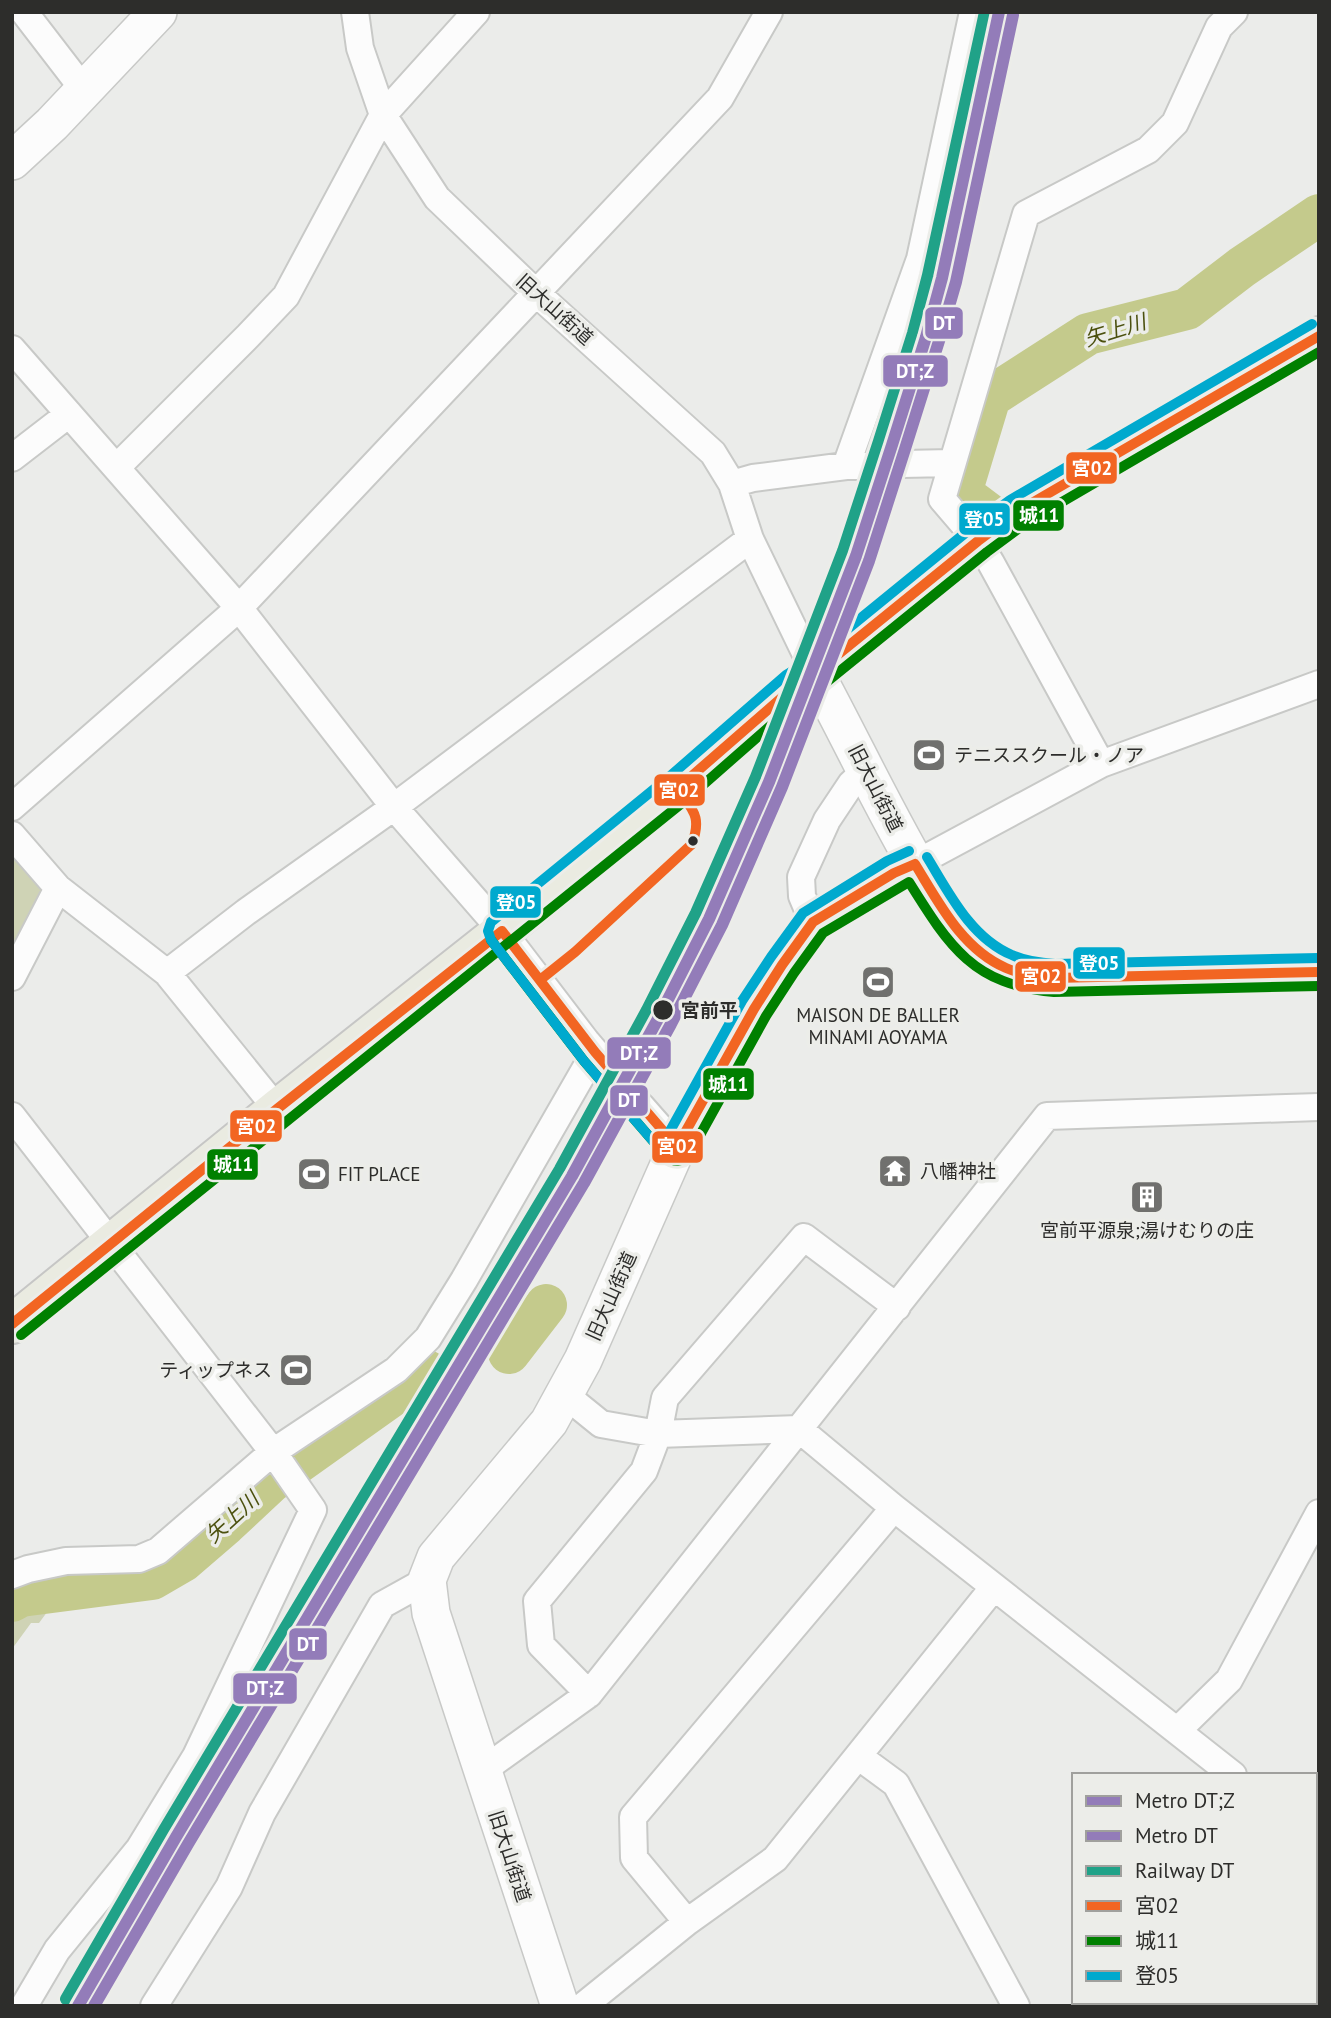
<svg xmlns="http://www.w3.org/2000/svg" width="1331" height="2018" font-family="'PT Sans','Noto Sans JP',sans-serif">
<rect width="100%" height="100%" fill="#ebecea"/>
<!-- green -->
<path fill="#cfd3b5" d="M12 849 43 884 42 905 12 963Z
M23 1600H56L39 1623H31L12 1649V1606Z"/>
<g fill="none" stroke-linecap="round" stroke-linejoin="round">
<!-- river -->
<path stroke="#c4ca8c" stroke-width="42" d="M989 514 961 493 990 397 1088 334 1187 309 1242 267 1319 215
M509 1353 546 1305
M12 1601 21 1596 152 1579 183 1561 226 1524 271 1482 427 1371"/>
<!-- street casing -->
<g stroke="#c8c9c7" stroke-width="30">
<path id="street" d="M24 12 84 90
M355 12 360 48 383 115 437 198 535 292 713 453 732 484 750 539 815 673
M12 349 239 608 394 807 502 931 586 1041 620 1081
M12 458 69 414
M902 464 952 463
M846 466 920 259 973 12
M117 467 248 336 286 296 383 115 476 12
M732 484 753 478 846 466H870
M1101 764 991 563 978 541 942 499 1026 214 1148 150 1175 123 1219 27 1234 12
M12 807 239 608 720 98 769 12
M12 835 58 888 167 973 277 1109
M915 864 1101 764 1319 684
M813 922 802 896 801 877 827 820 851 784 866 770
M167 973 246 912 394 807 750 539
M12 977 58 888
M641 1106 677 1147
M12 1116 273 1452 313 1510 196 1756 139 1849 57 1950 24 2006
M564 1394 601 1424 658 1434 799 1429 894 1508 1233 1775
M12 1575 28 1569 66 1561 139 1559 158 1551 273 1452 396 1370 428 1338 464 1280 595 1052
M589 1694 541 1645 537 1601 644 1471 658 1434 665 1398 804 1237 897 1307
M1177 1731 1229 1680 1319 1513
M858 1756 896 1784 1016 2006
M482 1771 589 1694 1047 1116 1319 1107
M1315 1839 1319 1842
M687 1922 634 1858 633 1817 894 1508
M154 2006 229 1887 262 1813 382 1605 427 1580
M583 2006 687 1922 775 1859 994 1587"/>
</g>
<!-- secondary casing -->
<g stroke="#c8c9c7" stroke-width="40">
<path id="secondary" d="M12 161 52 124 158 12
M815 673C853 743 887 817 928 885 942 907 956 933 975 950 997 969 1027 975 1054 978L1319 972
M1315 1968 1319 1964
M560 2006 431 1613 427 1580 436 1557 549 1422 583 1360 677 1147 754 1009 782 965 813 922 894 873 915 864
M1287 2006 1290 2002"/>
</g>
<!-- primary casing -->
<g stroke="#c6c6c5" stroke-width="42">
<path id="primary" d="M12 1324 277 1109 502 931 678 788 795 686 815 673 978 541 1018 511 1319 336"/>
</g>
<!-- street -->
<use href="#street" stroke="#fcfcfc" stroke-width="26"/>
<!-- secondary -->
<use href="#secondary" stroke="#fcfcfc" stroke-width="37"/>
<!-- primary -->
<use href="#primary" stroke="#eaebe1" stroke-width="38"/>
<!-- bus-1 casing -->
<g stroke="#ecede9" stroke-width="16">
<path id="bus-1" d="M502 931 595 1052 677 1147 754 1009 782 965 813 922 894 873 915 864C939 903 962 949 1006 968 1022 975 1038 976 1054 978L1319 972
M540 980 575 952 692 844C702 816 693 811 678 788L795 686 815 673 978 541 1018 511 1319 336
M12 1324 277 1109 502 931"/>
</g>
<!-- bus-2 casing -->
<g stroke="#ecede9" stroke-width="16">
<path id="bus-2" d="M491 940 584 1061 666 1156C674 1163 682 1162 689 1155L766 1016 794 973 823 933 909 882C949 946 973 985 1054 992L1319 986
M21 1335 687 799 803 697 824 684 987 552 1026 523 1319 352"/>
</g>
<!-- bus-3 casing -->
<g stroke="#ecede9" stroke-width="16">
<path id="bus-3" d="M927 857C949 893 971 938 1012 955 1025 961 1040 963 1055 964L1319 958
M665 1140 742 1001 771 957 803 913 887 861 909 851
M666 1156 584 1061 491 940 488 931 491 922 669 777 786 675 807 662 969 530 1010 500 1312 324"/>
</g>
<!-- bus-1 -->
<use href="#bus-1" stroke="#f26522" stroke-width="10"/>
<!-- bus-2 -->
<use href="#bus-2" stroke="#008000" stroke-width="10"/>
<!-- bus-3 -->
<use href="#bus-3" stroke="#00a9ce" stroke-width="10"/>
<!-- rail-1 casing -->
<g stroke="#ecede9" stroke-width="18">
<path id="rail-1" d="M66 1999 164 1830 560 1169 647 1010 696 913 756 777 843 551 879 441 913 333 928 275 985 12"/>
</g>
<!-- rail-1 -->
<use href="#rail-1" stroke="#20a288" stroke-width="12"/>
<!-- metro-1 casing -->
<g stroke="#ecede9" stroke-width="18">
<path id="metro-1" d="M78 2006 176 1837 572 1176 659 1017 709 919 769 782 856 556 892 445 926 337 942 278 999 12"/>
</g>
<!-- metro-2 casing -->
<g stroke="#ecede9" stroke-width="18">
<path id="metro-2" d="M94 2006 188 1844 584 1183 671 1024 722 925 782 787 869 561 905 449 939 341 956 282 1013 15"/>
</g>
<!-- metro-1 -->
<use href="#metro-1" stroke="#937cb9" stroke-width="12"/>
<!-- metro-2 -->
<use href="#metro-2" stroke="#937cb9" stroke-width="12"/>
</g>
<!-- icons -->
<defs>
<g id="stadium-square" transform="scale(1.75)"><rect x="-9" y="-9" width="18" height="18" rx="4" fill="#70706e" stroke="#ecede9"/><path d="M0-5a6.5 5 0 1 0 0 10a6.5 5 0 1 0 0-10ZM-3.5-1.8h7v3.6h-7Z" fill="#fff"/></g>
<g id="temple-square" transform="scale(1.75)"><rect x="-9" y="-9" width="18" height="18" rx="4" fill="#70706e" stroke="#ecede9"/><path d="M0-6L5-2H3V0L6.5 2.5H4V6H1.5V3h-3V6H-4V2.5H-6.5L-3 0V-2H-5Z" fill="#fff"/></g>
<g id="building-square" transform="scale(1.75)"><rect x="-9" y="-9" width="18" height="18" rx="4" fill="#70706e" stroke="#ecede9"/><path d="M-4-6H4V6H1V3H-1V6H-4ZM-2.5-4.3h1.7v1.8h-1.7ZM.8-4.3h1.7v1.8H.8ZM-2.5-1h1.7V.8h-1.7ZM.8-1h1.7V.8H.8Z" fill="#fff"/></g>
</defs>
<g fill-rule="evenodd">
<use href="#stadium-square" x="929" y="755"/>
<use href="#stadium-square" x="878" y="982"/>
<use href="#temple-square" x="895" y="1171"/>
<use href="#stadium-square" x="314" y="1174"/>
<use href="#building-square" x="1147" y="1197"/>
<use href="#stadium-square" x="296" y="1370"/>
</g>
<!-- markers -->
<g fill="#2d2d2b" stroke="#ecede9" stroke-width="2.5">
<circle cx="693" cy="841" r="6"/>
<circle cx="663" cy="1010" r="11"/>
</g>
<g text-anchor="middle" dominant-baseline="central" stroke-width="7" stroke-linejoin="round" paint-order="stroke">
<!-- street labels -->
<g font-size="19" fill="#2d2d2b" stroke="#ecede9">
<text transform="translate(555 309) rotate(42)">旧大山街道</text>
<text transform="translate(876 788) rotate(63)">旧大山街道</text>
<text transform="translate(611 1296) rotate(-66)">旧大山街道</text>
<text transform="translate(510 1856) rotate(72)">旧大山街道</text>
</g>
<!-- poi labels -->
<g font-size="19" fill="#2d2d2b" stroke="#ecede9" text-anchor="start">
<text x="954" y="755">テニススクール・ノア</text>
<text x="878" y="1015" text-anchor="middle">MAISON DE BALLER<tspan x="878" dy="22">MINAMI AOYAMA</tspan></text>
<text x="920" y="1171">八幡神社</text>
<text x="338" y="1174">FIT PLACE</text>
<text x="1147" y="1230" text-anchor="middle">宮前平源泉;湯けむりの庄</text>
<text x="272" y="1370" text-anchor="end">ティップネス</text>
</g>
<!-- stop labels -->
<g font-size="19" font-weight="bold" fill="#2d2d2b" stroke="#ecede9" text-anchor="start">
<text x="681" y="1010">宮前平</text>
</g>
<!-- water labels -->
<g font-size="21" font-style="italic" fill="#4c510f" stroke="#ecede9">
<text transform="translate(1115 330) rotate(-17)">矢上川</text>
<text transform="translate(232 1517) rotate(-42)">矢上川</text>
</g>
</g>
<g stroke="#ecede9" stroke-width="2.5">
<rect x="924" y="306" width="40" height="34" rx="7" fill="#937cb9"/>
<rect x="882" y="354" width="67" height="34" rx="7" fill="#937cb9"/>
<rect x="1065" y="451" width="53" height="34" rx="7" fill="#f26522"/>
<rect x="1012" y="499" width="53" height="33" rx="7" fill="#008000"/>
<rect x="958" y="502" width="53" height="34" rx="7" fill="#00a9ce"/>
<rect x="653" y="773" width="53" height="34" rx="7" fill="#f26522"/>
<rect x="489" y="885" width="53" height="34" rx="7" fill="#00a9ce"/>
<rect x="1072" y="946" width="54" height="34" rx="7" fill="#00a9ce"/>
<rect x="1014" y="960" width="53" height="33" rx="7" fill="#f26522"/>
<rect x="606" y="1036" width="66" height="34" rx="7" fill="#937cb9"/>
<rect x="702" y="1067" width="53" height="34" rx="7" fill="#008000"/>
<rect x="609" y="1084" width="40" height="33" rx="7" fill="#937cb9"/>
<rect x="229" y="1109" width="54" height="34" rx="7" fill="#f26522"/>
<rect x="651" y="1130" width="53" height="34" rx="7" fill="#f26522"/>
<rect x="206" y="1148" width="53" height="33" rx="7" fill="#008000"/>
<rect x="288" y="1627" width="40" height="34" rx="7" fill="#937cb9"/>
<rect x="232" y="1672" width="66" height="33" rx="7" fill="#937cb9"/>
</g>
<g font-size="19" text-anchor="middle" font-weight="bold" fill="#fff">
<text x="944" y="330">DT</text>
<text x="915" y="378">DT;Z</text>
<text x="1092" y="475">宮02</text>
<text x="1039" y="522">城11</text>
<text x="984" y="526">登05</text>
<text x="679" y="797">宮02</text>
<text x="516" y="909">登05</text>
<text x="1099" y="970">登05</text>
<text x="1041" y="983">宮02</text>
<text x="639" y="1060">DT;Z</text>
<text x="728" y="1091">城11</text>
<text x="629" y="1107">DT</text>
<text x="256" y="1133">宮02</text>
<text x="677" y="1153">宮02</text>
<text x="233" y="1171">城11</text>
<text x="308" y="1651">DT</text>
<text x="265" y="1695">DT;Z</text>
</g>
<!-- border -->
<rect width="1331" height="2018" fill="none" stroke="#2d2d2b" stroke-width="28"/>
<!-- legend -->
<rect x="1072" y="1773" width="245" height="231" fill="#ecede9" stroke="#a0a09d" stroke-width="2"/>
<rect x="1086" y="1796" width="35" height="10" fill="#937cb9" stroke="#a0a09d" stroke-width="2"/>
<text x="1135" y="1808" font-size="21" fill="#2d2d2b">Metro DT;Z</text>
<rect x="1086" y="1831" width="35" height="10" fill="#937cb9" stroke="#a0a09d" stroke-width="2"/>
<text x="1135" y="1843" font-size="21" fill="#2d2d2b">Metro DT</text>
<rect x="1086" y="1866" width="35" height="10" fill="#20a288" stroke="#a0a09d" stroke-width="2"/>
<text x="1135" y="1878" font-size="21" fill="#2d2d2b">Railway DT</text>
<rect x="1086" y="1901" width="35" height="10" fill="#f26522" stroke="#a0a09d" stroke-width="2"/>
<text x="1135" y="1913" font-size="21" fill="#2d2d2b">宮02</text>
<rect x="1086" y="1936" width="35" height="10" fill="#008000" stroke="#a0a09d" stroke-width="2"/>
<text x="1135" y="1948" font-size="21" fill="#2d2d2b">城11</text>
<rect x="1086" y="1971" width="35" height="10" fill="#00a9ce" stroke="#a0a09d" stroke-width="2"/>
<text x="1135" y="1983" font-size="21" fill="#2d2d2b">登05</text>
</svg>
